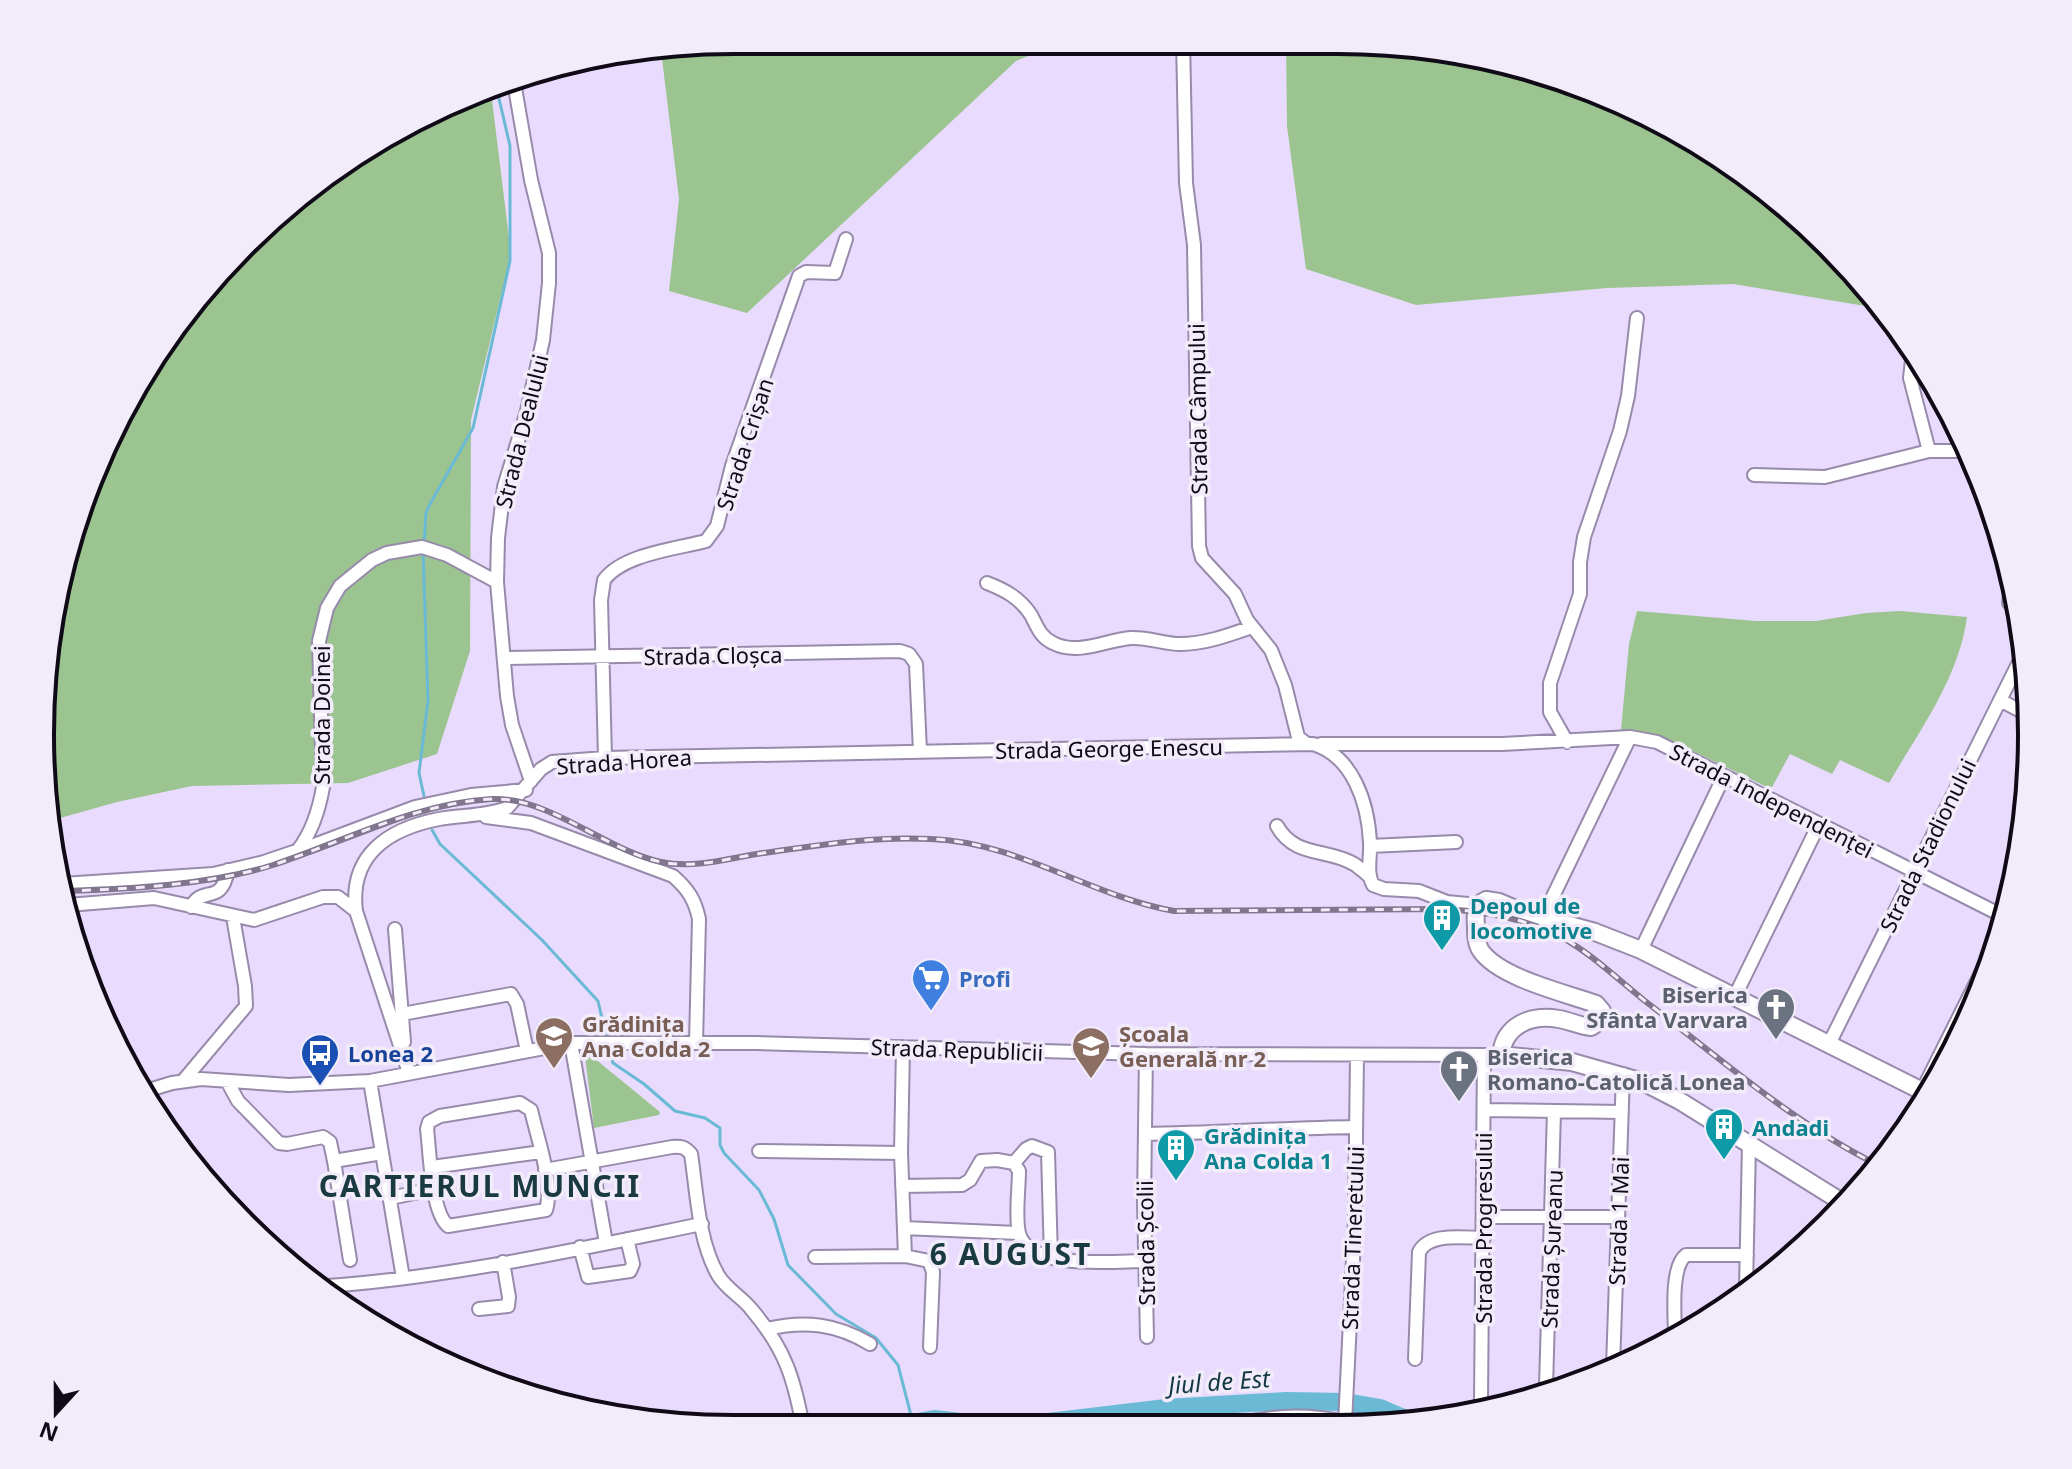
<svg xmlns="http://www.w3.org/2000/svg" width="2072" height="1469" font-family="'Noto Sans',sans-serif">
<rect width="100%" height="100%" fill="#e9dbfd"/>
<!-- green -->
<path fill="#9bc490" d="M735 40H1067L1016 61 747 313 669 291 679 199 661 50Z
M1286 40H1338L1473 53 1685 133 1860 277 1883 309 1733 284 1607 288 1416 305 1306 269 1287 126Z
M491 92 511 254 471 420 470 651 437 754 348 783 192 786 117 802 46 822V643L111 428 213 276 349 157Z
M1637 611 1756 621H1816L1866 613 1900 611 1967 617C1959 678 1919 731 1889 783L1840 760 1832 774 1790 754 1771 789 1668 739 1621 730 1629 644Z
M585 1056 594 1058 660 1112 659 1115 594 1128Z"/>
<g fill="none" stroke-linecap="round" stroke-linejoin="round">
<!-- stream -->
<path stroke="#6ab9d5" stroke-width="3" d="M424 544 426 513 430 504 473 428 510 261V146L497 90
M423 551 428 701 419 773 424 796
M432 830 440 844 542 940 598 1001 606 1035
M611 1057 613 1063 644 1084 675 1111 705 1118 720 1128V1145L724 1153 759 1190 774 1219 788 1265 836 1314 876 1338 898 1365 913 1423"/>
<!-- river -->
<path stroke="#6ab9d5" stroke-width="18" d="M1023 1425 1166 1408 1286 1401 1346 1402 1380 1408 1415 1423
M895 1426 934 1419 997 1426"/>
<!-- minor casing -->
<g stroke="#978aaa" stroke-width="16">
<path id="minor" d="M1183 40 1186 183 1194 245 1199 546 1202 558 1235 594 1247 620 1271 650 1285 685 1298 737 1307 744
M514 82 531 180 549 253V283L543 340 527 411 504 487 498 538 497 582 507 696 512 725 531 781
M1913 351 1910 378 1929 451
M1754 475 1825 477 1929 451H1968
M987 583C1005 590 1020 598 1031 615 1037 626 1040 637 1053 643 1078 656 1106 640 1131 638 1148 637 1164 644 1180 644 1205 644 1229 635 1252 627
M2009 603 2012 582
M504 658 900 651 909 654 916 664 920 751
M2000 700 2028 715
M1567 742 1550 712V683L1580 594V562L1584 537 1620 431 1628 396 1637 318
M1321 744H1502L1630 737 1657 742 2007 918
M605 758 601 600 604 580C623 554 676 549 706 541L717 526 732 466 799 276 806 272 835 273 846 239
M486 817 531 823 673 876C688 889 695 900 699 919L696 1043
M1277 826C1295 858 1327 848 1354 864 1359 867 1364 872 1369 876
M1370 846 1456 842
M298 850C312 832 319 810 323 787L319 641 327 608 340 586 372 560 387 553 422 547 447 555 497 582
M62 884 213 874 264 862 314 845 415 807 471 795 526 790
M68 905 154 898 254 920 323 897H338L356 911 409 1073
M191 907C203 884 221 907 228 870
M356 911C349 855 388 829 439 819 461 815 486 816 507 808L541 769 552 762 605 758 1313 744C1353 756 1368 803 1370 842 1371 857 1366 872 1373 885L1384 889 1419 891 1447 902 1478 905
M1543 917 1630 737
M395 929 404 1042
M1641 950 1724 776
M1735 996 1819 824
M402 1014 511 994 517 1004 527 1051
M571 1043 606 1243
M1829 1044 2026 648
M903 1047 901 1153 905 1256
M1146 1054 1144 1202 1147 1337
M183 1081 246 1006 245 986 233 917
M227 1081 238 1101 279 1143 287 1144 323 1137 330 1142 334 1161 382 1153
M370 1081 403 1278
M149 1090 172 1083 201 1079 289 1085 370 1081 571 1043H756L1146 1054 1501 1055
M1922 1091 2003 929
M520 1103 531 1110C537 1137 554 1184 546 1210L448 1226C431 1211 430 1153 427 1129L429 1122 440 1116Z
M1484 1110 1622 1112
M1145 1134C1215 1133 1285 1128 1356 1127
M759 1151 901 1153
M334 1161 350 1260
M1014 1163 1026 1149 1032 1146 1048 1152 1051 1258
M432 1167 541 1152
M545 1170 672 1147C681 1146 685 1147 691 1154 697 1193 698 1240 718 1275 726 1289 742 1297 752 1310 785 1349 794 1378 803 1427
M902 1186 962 1185 970 1180 981 1161 997 1160 1014 1163 1019 1171C1019 1188 1015 1217 1019 1233 1028 1271 1115 1261 1145 1261
M390 1198 434 1189
M1484 1217H1618
M904 1228 1018 1233
M580 1247 588 1277 630 1271 633 1264 627 1239
M815 1257 905 1256 929 1261 933 1272 930 1347
M314 1287C444 1279 574 1250 702 1224
M1746 1289 1749 1143
M479 1309 508 1306 509 1297 503 1262
M767 1329C805 1320 837 1324 870 1344
M1675 1337C1675 1317 1670 1267 1686 1255H1747
M1415 1359 1419 1252C1429 1232 1464 1238 1484 1238
M1613 1367 1623 1074
M1546 1387 1554 1111
M1481 1402 1484 1055
M1239 1424C1274 1415 1309 1414 1345 1422
M1345 1424 1355 1218 1357 1055"/>
</g>
<!-- major casing -->
<g stroke="#978aaa" stroke-width="20">
<path id="major" d="M1845 1204 1680 1101 1643 1082 1572 1062 1501 1055C1504 1025 1531 1014 1559 1019 1570 1021 1580 1026 1591 1027L1601 1020 1602 1011 1596 1004C1565 993 1500 978 1481 951 1476 944 1476 934 1476 926 1475 914 1475 905 1486 900L1499 902 1525 913 1595 932 1641 950 1928 1094"/>
</g>
<!-- minor -->
<use href="#minor" stroke="#fff" stroke-width="12"/>
<!-- major -->
<use href="#major" stroke="#fff" stroke-width="16"/>
<!-- rail casing -->
<g stroke="#80768d" stroke-width="6">
<path id="rail" d="M64 891C130 889 209 885 273 865 345 841 416 803 492 799 550 797 605 850 661 862 696 869 729 858 763 853 819 845 874 836 931 839 1018 842 1090 896 1174 911L1444 909C1481 911 1517 917 1551 932 1586 948 1615 977 1645 1001 1722 1060 1793 1123 1880 1166"/>
</g>
<!-- rail -->
<use href="#rail" stroke="#f2ecfa" stroke-width="3" stroke-dasharray="9" stroke-linecap="butt"/>
</g>
<!-- icons -->
<defs>
<g id="building-pin" transform="scale(2)"><path d="M0 17L-7.5 6A9.5 9.5 0 1 1 7.5 6Z" fill="#0f9aa8" stroke="#f2ecfa"/><path d="M-4-6H4V6H1V3H-1V6H-4ZM-2.5-4.3h1.7v1.8h-1.7ZM.8-4.3h1.7v1.8H.8ZM-2.5-1h1.7V.8h-1.7ZM.8-1h1.7V.8H.8Z" fill="#fff"/></g>
<g id="supermarket-pin" transform="scale(2)"><path d="M0 17L-7.5 6A9.5 9.5 0 1 1 7.5 6Z" fill="#3f7fe0" stroke="#f2ecfa"/><path d="M-6-5.5h2.5l.6 2H6L4.5 2H-2.5L-4.4-4H-6ZM-1.5 3.2a1.3 1.3 0 1 0 .1 0ZM3 3.2a1.3 1.3 0 1 0 .1 0Z" fill="#fff"/></g>
<g id="church-pin" transform="scale(2)"><path d="M0 17L-7.5 6A9.5 9.5 0 1 1 7.5 6Z" fill="#6b7280" stroke="#f2ecfa"/><path d="M-1.2-6h2.4v3.5h3.3v2.4h-3.3V6h-2.4V-.1h-3.3v-2.4h3.3Z" fill="#fff"/></g>
<g id="school-pin" transform="scale(2)"><path d="M0 17L-7.5 6A9.5 9.5 0 1 1 7.5 6Z" fill="#8d6e63" stroke="#f2ecfa"/><path d="M0-5L7-2L0 1L-7-2ZM-4 1L0 2.5L4 1V4Q0 6-4 4Z" fill="#fff"/></g>
<g id="bus-pin" transform="scale(2)"><path d="M0 17L-7.5 6A9.5 9.5 0 1 1 7.5 6Z" fill="#1a4fb4" stroke="#f2ecfa"/><path d="M-5-6H5V4H4V6H2V4H-2V6H-4V4H-5ZM-3.5-4V0h7V-4ZM-3.5 1.2v1.5H-2V1.2ZM2 1.2v1.5H3.5V1.2Z" fill="#fff"/></g>
</defs>
<g fill-rule="evenodd">
<use href="#building-pin" x="1442" y="918"/>
<use href="#supermarket-pin" x="931" y="978"/>
<use href="#church-pin" x="1776" y="1007"/>
<use href="#school-pin" x="554" y="1036"/>
<use href="#school-pin" x="1091" y="1046"/>
<use href="#bus-pin" x="320" y="1053"/>
<use href="#church-pin" x="1459" y="1069"/>
<use href="#building-pin" x="1724" y="1127"/>
<use href="#building-pin" x="1176" y="1148"/>
</g>
<g text-anchor="middle" dominant-baseline="central" stroke-width="7" stroke-linejoin="round" paint-order="stroke">
<!-- street labels -->
<g font-size="22" fill="#0f0a15" stroke="#f2ecfa">
<text transform="translate(1197 409) rotate(-91)">Strada Câmpului</text>
<text transform="translate(521 431) rotate(-76)">Strada Dealului</text>
<text transform="translate(744 444) rotate(-72)">Strada Crișan</text>
<text transform="translate(713 655) rotate(-1)">Strada Cloșca</text>
<text transform="translate(321 715) rotate(-90)">Strada Doinei</text>
<text transform="translate(1109 748) rotate(-1)">Strada George Enescu</text>
<text transform="translate(624 761) rotate(-4)">Strada Horea</text>
<text transform="translate(1772 800) rotate(27)">Strada Independenței</text>
<text transform="translate(1927 845) rotate(-64)">Strada Stadionului</text>
<text transform="translate(957 1049) rotate(2)">Strada Republicii</text>
<text transform="translate(1618 1221) rotate(-88)">Strada 1 Mai</text>
<text transform="translate(1483 1228) rotate(-90)">Strada Progresului</text>
<text transform="translate(1352 1238) rotate(-88)">Strada Tineretului</text>
<text transform="translate(1145 1243) rotate(-91)">Strada Școlii</text>
<text transform="translate(1551 1249) rotate(-88)">Strada Șureanu</text>
</g>
<!-- culture labels -->
<g font-size="22" font-weight="bold" fill="#0d838f" stroke="#f2ecfa" text-anchor="start">
<text x="1470" y="905">Depoul de<tspan x="1470" dy="25">locomotive</tspan></text>
<text x="1752" y="1127">Andadi</text>
<text x="1204" y="1135">Grădinița<tspan x="1204" dy="25">Ana Colda 1</tspan></text>
</g>
<!-- shop labels -->
<g font-size="22" font-weight="bold" fill="#366cbe" stroke="#f2ecfa" text-anchor="start">
<text x="959" y="978">Profi</text>
</g>
<!-- worship labels -->
<g font-size="22" font-weight="bold" fill="#5b616d" stroke="#f2ecfa" text-anchor="end">
<text x="1748" y="994">Biserica<tspan x="1748" dy="25">Sfânta Varvara</tspan></text>
<text x="1487" y="1056" text-anchor="start">Biserica<tspan x="1487" dy="25">Romano-Catolică Lonea</tspan></text>
</g>
<!-- education labels -->
<g font-size="22" font-weight="bold" fill="#785e54" stroke="#f2ecfa" text-anchor="start">
<text x="582" y="1023">Grădinița<tspan x="582" dy="25">Ana Colda 2</tspan></text>
<text x="1119" y="1033">Școala<tspan x="1119" dy="25">Generală nr 2</tspan></text>
</g>
<!-- transit labels -->
<g font-size="22" font-weight="bold" fill="#164399" stroke="#f2ecfa" text-anchor="start">
<text x="348" y="1053">Lonea 2</text>
</g>
<!-- water labels -->
<g font-size="24" font-style="italic" fill="#113743" stroke="#f2ecfa">
<text transform="translate(1219 1381) rotate(-4)">Jiul de Est</text>
</g>
<!-- district labels -->
<g font-size="30" font-weight="bold" letter-spacing="2" fill="#1a3a42" stroke="#f2ecfa">
<text x="480" y="1185">CARTIERUL MUNCII</text>
<text x="1011" y="1253">6 AUGUST</text>
</g>
</g>
<!-- crop -->
<path d="M0 0H2072V1469H0ZM734 54H1338A680 680 0 0 1 2018 734V735A680 680 0 0 1 1338 1415H734A680 680 0 0 1 54 735V734A680 680 0 0 1 734 54Z" fill="#f2ecfa" fill-rule="evenodd"/>
<path fill="none" stroke="#0f0a15" stroke-width="4" d="M734 54H1338A680 680 0 0 1 2018 734V735A680 680 0 0 1 1338 1415H734A680 680 0 0 1 54 735V734A680 680 0 0 1 734 54Z"/>
<!-- north arrow -->
<g transform="translate(56 1413) rotate(201)" stroke="#f2ecfa" stroke-width="6" paint-order="stroke">
<path d="M0-6L14 30L0 20L-14 30Z" fill="#0f0a15"/>
<text y="-12" font-size="22" font-weight="bold" text-anchor="middle" fill="#0f0a15">N</text>
</g>
</svg>
